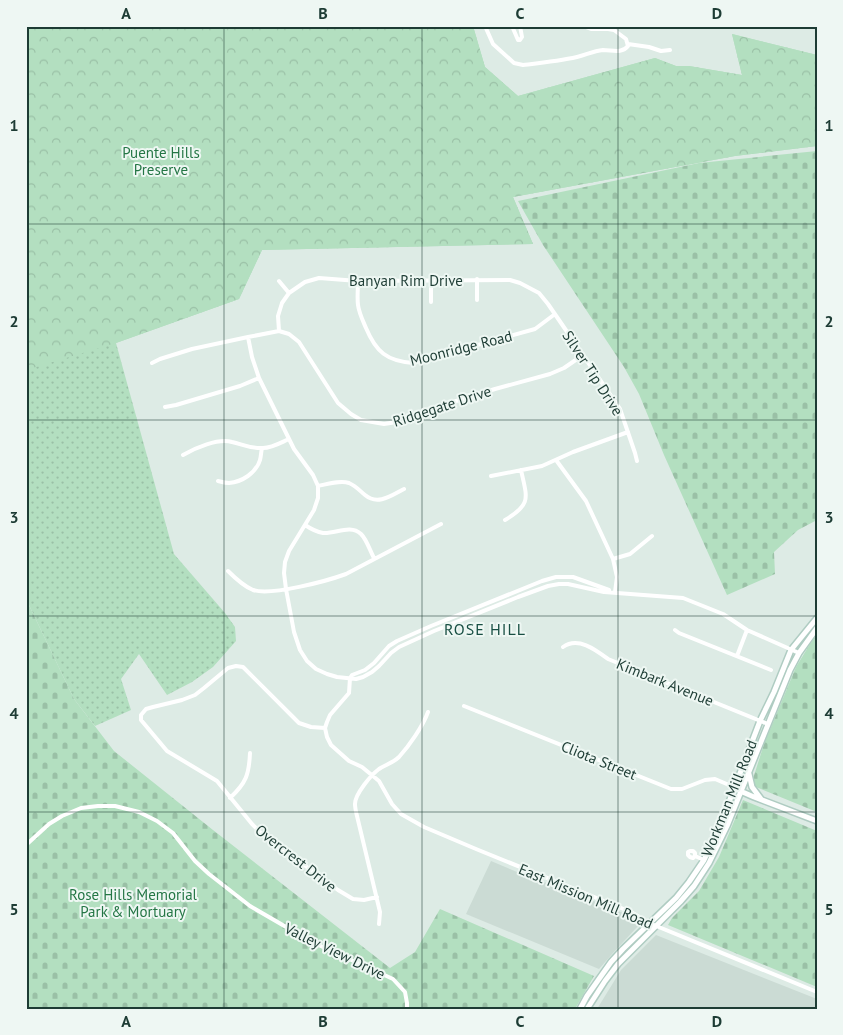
<svg xmlns="http://www.w3.org/2000/svg" width="843" height="1035" font-family="'PT Sans',sans-serif">
<defs>
<pattern id="grass-dots" width="8" height="8" patternUnits="userSpaceOnUse" patternTransform="scale(1.25)"><rect width="8" height="8" fill="#b3dfc0"/><path d="M2 2h.1M6 6h.1" fill="none" stroke="#9ac0a6" stroke-width="1.8" stroke-linecap="round"/></pattern>
<pattern id="cemetery-stones" width="16" height="16" patternUnits="userSpaceOnUse" patternTransform="scale(1.25)"><rect width="16" height="16" fill="#b3dfc0"/><path d="M2 7V4a2 2 0 0 1 4 0v3zM10 15v-3a2 2 0 0 1 4 0v3z" fill="#9ac0a6"/></pattern>
<pattern id="park-crowns" width="20" height="18" patternUnits="userSpaceOnUse" patternTransform="scale(1.25)"><rect width="20" height="18" fill="#b3dfc0"/><path d="M2 6a3 3 0 1 1 6 0M12 15a3 3 0 1 1 6 0" fill="none" stroke="#9ac0a6"/></pattern>
</defs>
<rect width="100%" height="100%" fill="#ddebe5"/>
<!-- built -->
<path fill="#cbdbd4" d="M491 861 541 882 549 883 628 915 638 922V926L613 953 599 969 466 914Z
M656 935 817 999V1009H597L621 970Z"/>
<!-- grass -->
<path fill="url(#grass-dots)" d="M26 26H473L485 67 518 96 655 58 676 66H689L742 75 732 34 817 55V146L735 156 513 197 533 244 262 250 239 299 116 343 174 554 225 613 235 627 236 641 213 667 192 682 167 695 139 654 121 679 131 710 95 726 74 699 28 603H26Z"/>
<!-- cemetery -->
<path fill="url(#cemetery-stones)" d="M817 151V520L798 530 774 552 775 574 727 595 664 455 639 394 624 367 543 245 518 201 699 163Z
M26 603H28L74 699 114 751 213 830 390 968 415 952 440 909 594 976 575 1009H26Z
M817 635V812L751 785 764 744 796 667 810 644Z
M743 800 817 831V987L668 925 672 918 699 891 719 857Z"/>
<!-- park -->
<path fill="url(#park-crowns)" d="M26 26H473L485 67 518 96 655 58 676 66H689L742 75 732 34 817 55V146L735 156 513 197 533 244 262 250 239 299 116 343 26 370Z"/>
<g fill="none" stroke-linecap="round" stroke-linejoin="round">
<!-- secondary casing -->
<g stroke="#afccc2" stroke-width="8">
<path id="secondary" d="M749 774 752 787 761 799
M738 790 754 797 817 821
M580 1009 587 996 611 962 623 949 676 898 689 882 704 860 721 823 760 721 774 692 791 650 817 618
M587 1009 605 981 618 964 680 902 694 886 709 863 727 826 790 670 799 653 817 628"/>
</g>
<!-- street -->
<path stroke="#fff" stroke-width="4" d="M485 26 493 44 514 63 523 65C540 63 559 61 577 57 586 55 593 51 603 50 612 50 622 54 628 46L626 39 614 30 608 29H591L583 26
M512 26 518 40H520L522 37 520 26
M628 44 649 47 661 51 670 50
M477 279V300
M279 281 289 293
M358 281C358 289 357 298 358 305 359 313 363 321 366 328 376 352 387 361 413 363L535 329 555 314
M431 281V302
M279 331 278 316 282 303 289 293 305 282 319 278 358 281 510 280 520 283 539 293 548 304 620 409 635 453 637 461
M248 337 252 357 259 378 294 449 313 475 318 486V498L314 510 289 551 285 562 284 573 286 589 294 632 300 650 307 661 316 669 327 674 337 677 356 679 363 677 372 672 379 666 391 653 399 647 434 631 518 597 548 586 559 584H568L604 592 683 598 723 614 747 630 799 653
M152 363 160 359 192 349 248 337 279 331 289 334 299 342 338 403 351 414 361 420 384 424 403 421 427 410 495 389 550 374 564 368 583 355
M165 407 176 405 240 386 259 378
M183 455C195 448 218 438 232 442 242 444 251 449 263 448 272 448 280 443 289 439
M556 460 586 501 613 559 617 577 615 592
M491 476 542 466 573 452 628 432
M218 481C222 482 225 483 229 483 242 482 256 473 260 460 261 457 261 452 262 448
M318 486C328 484 340 480 349 483 356 486 360 491 365 495 378 506 392 495 404 489
M505 520C532 504 527 498 521 470
M305 525C311 529 317 532 323 533 336 534 350 524 361 534 367 540 370 551 374 558
M613 559 630 554 652 536
M228 571C235 578 243 586 253 590 271 596 327 581 346 574L441 524
M675 630 679 633 771 670
M563 647C578 636 596 650 608 659L768 724
M737 656 747 630
M350 678 349 693 330 715 327 722 325 728 327 737 331 745 349 761 362 767 379 781 392 804 401 814 424 827 476 849 631 912 649 923 817 992
M350 678 352 675 365 670 374 663 389 646 397 641 431 626 542 581 556 577H573L609 590
M464 706 671 789H682L705 780 715 779 736 788
M325 728 311 727 299 723 243 667 236 666 228 668 204 688 195 695 182 700 153 707 146 709 141 715V720L167 751 217 781 252 824 262 834 338 890 353 899 364 900 377 897
M230 798C246 783 249 775 250 753
M26 845 49 824 62 816 81 808 98 806H115L139 812 157 821 173 833 195 861 209 874 250 906 312 942 393 979 405 992 407 1003V1009
M695 856 693 858 690 857 688 855V852L690 851H693L695 853V856L704 860
M379 924 380 912 357 816C356 812 355 808 355 804 355 794 371 775 379 769 385 765 393 763 399 757 409 746 423 726 428 712"/>
<!-- secondary -->
<use href="#secondary" stroke="#fff" stroke-width="5"/>
</g>
<!-- grid -->
<path fill="none" stroke="#1d3c34" stroke-width="1" stroke-opacity="0.55" d="M224 26V1009M422 26V1009M618 26V1009M26 224H817M26 420H817M26 616H817M26 812H817"/>
<g text-anchor="middle" dominant-baseline="central" stroke-width="4" stroke-linejoin="round" paint-order="stroke">
<!-- park labels -->
<g font-size="15" fill="#247645" stroke="#eef7f3">
<text x="161" y="152">Puente Hills<tspan x="161" dy="17">Preserve</tspan></text>
<text x="133" y="894">Rose Hills Memorial<tspan x="133" dy="17">Park &amp; Mortuary</tspan></text>
</g>
<!-- street labels -->
<g font-size="15" fill="#1d3c34" stroke="#eef7f3">
<text x="406" y="280">Banyan Rim Drive</text>
<text transform="translate(461 348) rotate(-14)">Moonridge Road</text>
<text transform="translate(593 373) rotate(57)">Silver Tip Drive</text>
<text transform="translate(442 406) rotate(-18)">Ridgegate Drive</text>
<text transform="translate(665 682) rotate(22)">Kimbark Avenue</text>
<text transform="translate(599 760) rotate(22)">Cliota Street</text>
<text transform="translate(729 798) rotate(-68)">Workman Mill Road</text>
<text transform="translate(296 858) rotate(38)">Overcrest Drive</text>
<text transform="translate(586 896) rotate(23)">East Mission Mill Road</text>
<text transform="translate(335 951) rotate(26)">Valley View Drive</text>
</g>
<!-- neighbourhood labels -->
<g font-size="16" letter-spacing="1" fill="#184f43" stroke="#eef7f3">
<text x="485" y="629">ROSE HILL</text>
</g>
</g>
<!-- border -->
<rect width="843" height="1035" fill="none" stroke="#eef7f3" stroke-width="55"/>
<rect x="28" y="28" width="788" height="980" fill="none" stroke="#1d3c34" stroke-width="2"/>
<g font-size="16" text-anchor="middle" font-weight="bold" fill="#1d3c34">
<text x="126" y="19">A</text>
<text x="323" y="19">B</text>
<text x="520" y="19">C</text>
<text x="717" y="19">D</text>
<text x="14" y="131">1</text>
<text x="829" y="131">1</text>
<text x="14" y="327">2</text>
<text x="829" y="327">2</text>
<text x="14" y="523">3</text>
<text x="829" y="523">3</text>
<text x="14" y="719">4</text>
<text x="829" y="719">4</text>
<text x="14" y="915">5</text>
<text x="829" y="915">5</text>
<text x="126" y="1027">A</text>
<text x="323" y="1027">B</text>
<text x="520" y="1027">C</text>
<text x="717" y="1027">D</text>
</g>
</svg>
